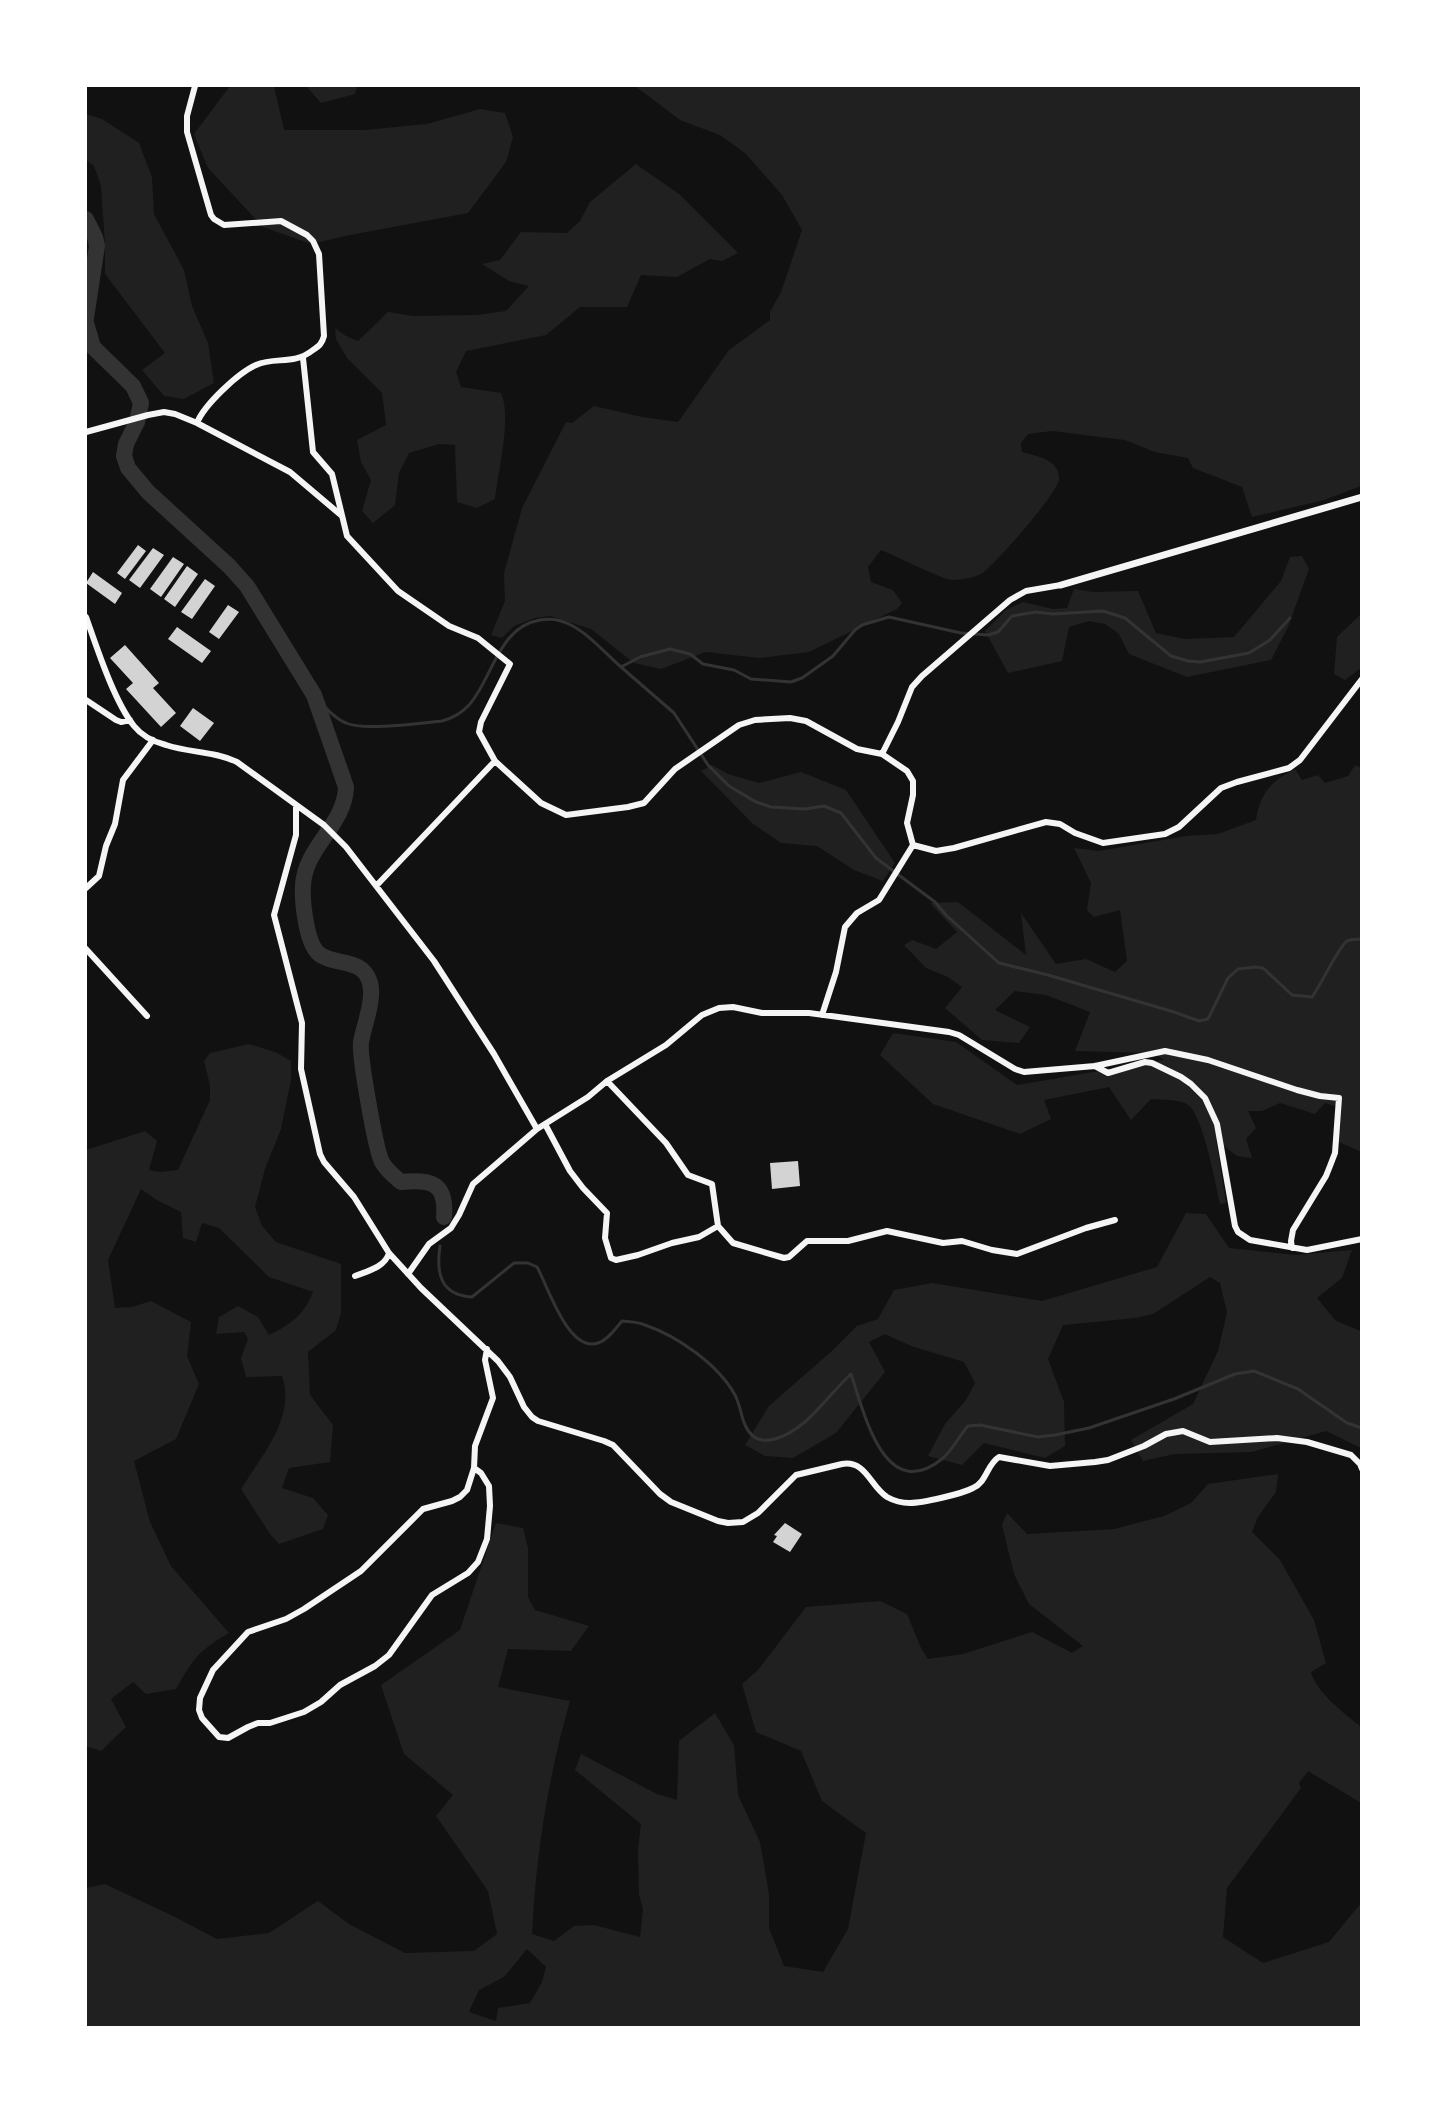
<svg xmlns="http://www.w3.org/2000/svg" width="1447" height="2113" font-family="Lato,sans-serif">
<rect width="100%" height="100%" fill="#111"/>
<!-- green -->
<path fill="#202020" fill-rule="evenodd" d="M230 86H274L284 130H364L427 124 480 109 505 113 513 137 506 162 468 213 350 235 311 244 263 227 208 168 194 134Z
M306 86H357L355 94 321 103Z
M635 86H1361V486L1324 500 1252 517 1242 487 1193 468 1188 458 1155 452 1125 440 1052 431 1028 434 1021 443 1022 452C1036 456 1060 459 1059 479 1059 492 996 563 984 572 978 577 961 580 953 580 943 580 894 555 881 550L868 567 871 582 893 590 902 603 897 609 809 652 759 658 706 652 661 669 634 663 591 629 550 616 535 618 514 626 502 638 491 635 505 601 504 573 522 508 566 422 572 423 594 406 642 417 678 422 729 350 770 320V312L781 292 802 230 782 195 745 153 720 135 680 120Z
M86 114 102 119 139 143 152 177 154 214 184 270 192 306 208 343 214 383 184 399 164 396 142 370 165 353 105 274V244L101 186 94 166 86 160Z
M636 164 679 194 738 253 722 261 710 259 677 277 641 275 627 307H580L546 335 466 351 456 372 461 387 501 393C512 416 498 472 495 499L477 508 457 502 455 445 439 444 409 453 399 473 395 505 373 523 362 511 371 480 361 462 357 440 386 425 382 393 347 358 336 339 335 328 346 336 358 341 388 312 413 316 477 315 506 311 529 286 509 281 482 264 500 260 521 232 567 233 580 221 590 202Z
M1302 556 1309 569 1288 627 1271 660 1187 677 1129 654 1119 634 1105 624 1089 621 1069 627 1062 661 1008 673 985 631 1006 610 1023 602 1053 609 1067 608 1074 589 1093 592 1138 591 1156 633 1185 639 1234 637 1281 581 1290 557Z
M1361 614V668L1345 680 1334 674 1337 637Z
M712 765 728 774 759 783 801 772 846 790 895 863 883 881 854 870 817 846 781 843 752 823 701 771Z
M1355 765 1361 768V1152L1337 1141 1338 1107 1325 1103 1315 1114 1280 1103 1262 1111H1248L1256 1128 1246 1139 1252 1158 1237 1156 1216 1140 1226 1203 1220 1204C1216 1185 1203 1115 1188 1105 1180 1099 1162 1100 1151 1099L1131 1120 1109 1087 1044 1100 1051 1119 1020 1134 933 1104 880 1055 893 1033 956 1042 1017 1085 1164 1060 1154 1053 1075 1051 1090 1012 1046 995 1015 991 995 1010 1030 1027 1019 1043 982 1040 945 1008 962 987 948 977 926 968 904 945 912 940 936 949 957 932 930 903 958 902 1026 955 1021 913 1056 964 1086 959 1115 972 1127 961 1120 910 1094 917 1087 910 1091 883 1074 848 1099 851 1186 836 1218 834 1256 820C1260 793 1271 781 1295 769L1302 780 1318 775 1325 783 1348 776Z
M249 1044 275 1052 291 1061V1080L281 1129 265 1169 255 1207 262 1226 276 1242 341 1264V1313L336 1330 308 1352 310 1395 333 1425 330 1462 289 1468 282 1488 313 1498 328 1515 323 1529 279 1544 270 1534 241 1489C262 1455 296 1418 282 1376L246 1377 241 1358 248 1339 244 1332 216 1334 219 1317 238 1306 258 1317 269 1335C291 1324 304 1315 313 1292L269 1277 219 1228 202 1223 196 1242 183 1238 181 1212 157 1200 141 1189 108 1260 115 1308 132 1307 151 1301 191 1322 187 1356 199 1384 176 1439 134 1461 150 1522 171 1566 229 1633C198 1651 193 1659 176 1689L146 1694 133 1682 111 1699 126 1727 101 1751 86 1746V1150L145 1131 157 1141 149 1170 160 1172 178 1170 210 1100V1085L204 1061 210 1053Z
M1186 1213 1206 1214 1229 1248 1295 1255 1352 1250 1342 1278 1317 1298 1336 1321 1361 1331V1448L1326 1431 1252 1452 1175 1454 1143 1461 1131 1440 1193 1404 1218 1351 1227 1312 1220 1283 1210 1277 1153 1314 1135 1318 1063 1325 1048 1359 1064 1402 1065 1446 1045 1458 984 1443 962 1465 928 1456 945 1424 966 1400 975 1383 964 1362 911 1346 885 1334 869 1342 885 1372 836 1433 793 1458 765 1456 745 1445 769 1406 833 1350 857 1326 878 1319 894 1290 932 1283 1042 1301 1157 1267Z
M1278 1474 1276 1492 1258 1517 1252 1532 1280 1560 1314 1620 1326 1663 1311 1672C1315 1691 1346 1715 1361 1727V1803L1308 1771 1299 1783 1301 1788 1227 1888 1223 1937 1263 1963 1329 1942 1361 1903V2027H86V1888L105 1884 175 1917 217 1939 269 1933 318 1901 349 1924 405 1953 474 1951 497 1934 488 1891 436 1816 453 1795 404 1754 381 1685 460 1630 496 1523 523 1528 528 1548V1597L535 1610 589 1626 571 1651 508 1649 498 1687 570 1701C548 1777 536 1854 532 1934L554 1941 574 1926 594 1925 640 1937 643 1909 639 1894 638 1849 641 1824 575 1770 581 1754 657 1794 677 1800 679 1741 715 1713 734 1745 738 1795 760 1842 769 1894V1928L784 1966 823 1972 848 1929 866 1833 822 1801 801 1751 756 1732 742 1684 758 1670 806 1607 880 1601 907 1614 921 1648 928 1659 963 1654 1032 1632 1072 1653 1083 1646 1029 1604 1014 1574 1002 1525 1007 1513 1027 1534 1114 1529 1164 1516 1191 1503 1208 1484ZM527 1949 546 1967 542 1982 530 2003 498 2008 496 2021 469 2012 479 1990 504 1977Z"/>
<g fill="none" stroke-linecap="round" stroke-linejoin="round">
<!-- stream -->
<path stroke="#333" stroke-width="3" d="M621 667 674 713 708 765 729 786 756 802 771 807 805 809 824 806 841 813 876 858 935 902 947 916 999 963 1048 975 1174 1012 1199 1021 1208 1019 1228 978 1238 969 1255 967 1263 968 1292 995 1312 997C1321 985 1339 946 1347 941 1351 939 1357 939 1362 939
M314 695C323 705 334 718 346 723 363 731 421 723 442 721 453 718 461 714 469 705 493 678 498 627 540 620 551 618 562 620 571 625 590 635 605 653 621 667L640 657 670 649 690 654 703 664 734 670 751 679 791 682 802 678 833 656 855 630 862 625 889 617 961 633 988 635 998 632 1012 616 1036 612 1053 614 1103 611 1125 618 1171 656 1188 661 1200 662 1249 653 1270 640 1290 618
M440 1246C436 1273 440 1295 472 1297L514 1263H528L537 1267C548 1286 568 1353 598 1343 608 1340 616 1328 622 1321 630 1322 638 1322 645 1325 677 1336 718 1364 735 1395 742 1408 741 1426 753 1436 759 1441 767 1441 775 1439 808 1429 827 1396 851 1374 864 1412 884 1505 942 1459 952 1451 959 1436 968 1426L980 1425 1038 1437 1055 1435 1089 1428 1174 1399 1235 1374 1254 1371 1298 1389 1347 1423 1362 1428"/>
<!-- river -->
<path stroke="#333" stroke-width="16" d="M86 219 95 237 97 246 86 318
M86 323 93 347 133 386 141 403 137 422 126 444 124 456 128 468 148 492 229 566 247 586 314 695 346 787C345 825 305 847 303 885 302 901 306 943 319 954 335 966 361 958 369 980 376 996 364 1025 361 1042 359 1056 376 1151 382 1162 387 1171 394 1176 401 1182 430 1179 447 1182 444 1217"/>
</g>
<!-- building -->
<path fill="#d3d3d3" d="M138 545 146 551 125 579 117 573Z
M153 548 164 555 140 588 129 580Z
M173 557 184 564 161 597 150 589Z
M187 566 198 574 175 607 164 599Z
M93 572 122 593 115 604 86 583Z
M205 579 215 586 192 619 181 612Z
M228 605 239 612 219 639 209 632Z
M177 627 211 651 202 663 168 639Z
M125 645 159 683 153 688 176 713 161 727 126 689 133 683 110 658Z
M193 708 214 723 200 741 180 726Z
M798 1161 800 1186 772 1189 770 1163Z
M785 1523 802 1534 790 1552 773 1542 777 1536 774 1535Z"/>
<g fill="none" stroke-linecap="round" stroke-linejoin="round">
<!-- minor -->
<path stroke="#f5f5f5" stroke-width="6" d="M195 86 187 116V132L211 215 214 219 224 225 281 221 307 235 313 241 319 254 324 336C322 344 319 346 313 350 293 366 276 356 256 365 238 373 204 405 197 423
M303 358 313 452 332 474 347 536 398 591 449 626 478 638 510 664 481 722 479 732 495 761 541 803 566 815 628 807 644 803 675 769 739 725 755 720 790 718 806 721 857 749 882 754 907 771 913 781V795L907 823 913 845 879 900 857 913 845 927 836 972 822 1015
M86 432 148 415 164 412 175 414 197 423 290 472 342 516
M86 617C97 648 114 701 134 726 142 736 154 742 166 745 190 753 214 751 237 762L324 825 346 847 434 961 494 1054 537 1129
M86 700 116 720 121 722 130 720
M882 754 898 722 912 687 922 676 1010 600 1026 591 1061 585
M296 805V835L274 915 302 1023 301 1069 320 1154 324 1162 354 1197 389 1253 421 1288 498 1361 510 1377 524 1407 532 1417 538 1421 604 1441 613 1445 660 1494 671 1502 718 1521 728 1523 743 1522 758 1513 796 1475 842 1464C866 1460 870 1486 887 1497 894 1501 902 1503 910 1503 922 1503 962 1494 973 1488 987 1482 987 1464 999 1457L1050 1466 1095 1462 1108 1460 1144 1446 1166 1434 1183 1431 1210 1442 1277 1438 1307 1442 1351 1455 1360 1464 1362 1469
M913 845 936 851 954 848 1046 822 1060 824 1075 833 1103 843 1165 834 1179 827 1221 788 1237 782 1289 768 1300 760 1362 679
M377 885 495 761
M86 888 99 876 106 846 115 824 123 780 153 740
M86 949 147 1016
M1095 1066 1108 1073 1145 1062 1152 1063 1181 1077 1191 1084 1205 1098 1217 1124 1235 1226 1238 1232 1250 1240 1307 1250 1362 1239
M607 1081 666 1143 688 1175 712 1184 718 1226 733 1243 784 1258 789 1257 807 1241H848L887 1231 943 1243 962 1241 992 1250 1017 1254 1086 1228 1115 1220
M545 1124 570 1171 583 1188 607 1213 605 1238 611 1258 616 1260 638 1255 672 1243 699 1237 718 1226
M408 1274 429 1244 451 1228 459 1215 473 1184 537 1129 588 1097 607 1081 666 1045 702 1015 719 1008 733 1007 762 1013H809L949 1032 959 1035 1015 1069 1024 1072 1095 1066 1165 1051 1208 1060 1297 1090 1320 1096 1339 1098 1335 1153 1330 1166 1326 1176 1293 1230 1291 1241 1292 1248
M355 1276C368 1271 385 1267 389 1253
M474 1468 481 1473 489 1486 490 1506 487 1539 478 1562 468 1573 432 1595 389 1655 375 1666 340 1685 321 1702 304 1712 270 1723H258L248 1727 228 1738 219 1737 202 1718 199 1710 200 1698 213 1670 248 1632 286 1619 304 1609 361 1571 423 1509 452 1501 460 1497 467 1490 474 1468 475 1446 493 1398 485 1360 487 1349"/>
<!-- tertiary -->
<path stroke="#f5f5f5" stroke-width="7" d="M1061 585 1362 497"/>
</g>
<!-- border -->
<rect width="1447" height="2113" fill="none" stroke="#ffffff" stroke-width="174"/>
</svg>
